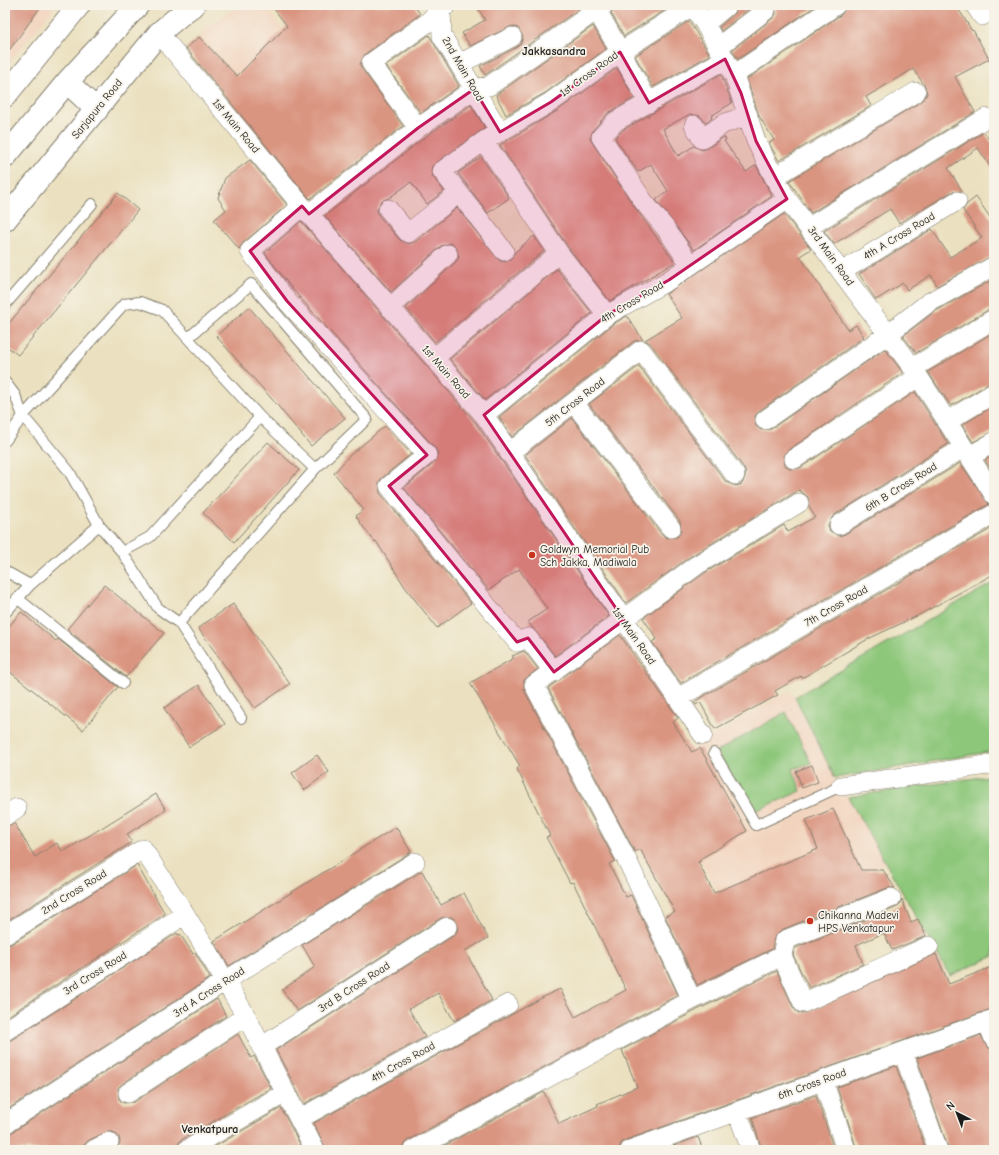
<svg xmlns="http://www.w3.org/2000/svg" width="999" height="1155" font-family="'Comic Neue',sans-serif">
<rect width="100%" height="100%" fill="#f7f3e8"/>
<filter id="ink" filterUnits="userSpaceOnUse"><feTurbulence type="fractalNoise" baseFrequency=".025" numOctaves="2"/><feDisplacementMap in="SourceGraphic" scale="8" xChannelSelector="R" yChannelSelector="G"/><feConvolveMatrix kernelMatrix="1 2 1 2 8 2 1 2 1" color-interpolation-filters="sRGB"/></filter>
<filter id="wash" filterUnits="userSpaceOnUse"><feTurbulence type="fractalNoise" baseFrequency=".012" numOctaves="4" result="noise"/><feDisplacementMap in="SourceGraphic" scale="16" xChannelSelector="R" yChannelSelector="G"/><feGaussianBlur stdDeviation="0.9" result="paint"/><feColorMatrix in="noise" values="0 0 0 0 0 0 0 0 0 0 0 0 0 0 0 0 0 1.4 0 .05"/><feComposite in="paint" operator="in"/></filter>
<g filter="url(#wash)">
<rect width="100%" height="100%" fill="#ebe1c0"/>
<!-- built -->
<path fill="#f2d4be" d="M5 5H52L54 8 5 68Z
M242 5H264L302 53 258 98 199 34 228 12Z
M790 690 835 778 848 797 886 863 734 924 719 890 716 889 653 772Z"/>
<!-- green -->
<path fill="#8dc77a" stroke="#54724b" d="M994 582V751L835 778 795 697Z
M786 712 811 763 793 769 801 791 753 812 716 752Z
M994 775V956L950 976 848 797Z"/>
<g id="blocks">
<!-- building -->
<path fill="#da9581" d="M5 5H42L5 56Z
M271 5H414L420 14 365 54 360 64 362 69 403 126 310 199 186 48 199 37 237 76 287 26Z
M476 5H583V6L485 75 480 66 517 47 521 43 523 37 518 28 512 26 470 46 462 33 485 20Z
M615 5H673L624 36 611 13Z
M739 5H754L721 31 719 27 735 13Z
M775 5H817L738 59 732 50 773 18 776 14Z
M847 5H956L972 31 973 30 989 59 955 77 975 112 811 213 789 181 922 101 927 94 925 86 913 69 866 97 871 106 779 161 769 143 774 140 759 116 747 79 842 14Z
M689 21 710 55 653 87 635 56Z
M593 26 606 49 545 93 506 115 496 95Z
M429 35 459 86 421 113 386 66Z
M617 68 634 98 608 113 593 130 590 139 635 208 675 262 610 301 568 247 500 145 557 111Z
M721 74 732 103 711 116 712 118 706 123 700 116 690 114 663 129 678 156 694 146 702 150 708 148 724 137 726 140 724 141 746 172 756 165 772 196 694 250 656 200 668 191 651 164 638 172 615 138 623 130Z
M471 105 485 128 432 166 431 172 433 177 444 191 427 204 411 182 389 198 381 201 377 210 379 216 400 240 409 244 415 242 457 208 500 261 505 262 510 260 515 252 534 236 544 251 435 342 406 308 456 262 459 257 456 247 451 243 441 246 391 292 325 216 425 137Z
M984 132 994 146V172L978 148 948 168 962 191 951 192 899 223 890 209 834 244 824 231Z
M481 157 509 198 488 213 458 173Z
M250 160 287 205 243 243 239 249 214 220 226 210 218 198 225 178Z
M118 193 138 210 18 355 5 345V328Z
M976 197 994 223V255L937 286 931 275 907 290 903 283 876 300 859 274 932 229 950 257 982 238 963 210 967 204Z
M784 214 811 249 800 256 848 330 856 325 864 337 759 411 755 416 756 426 761 430 771 429 885 349 903 373 788 450 784 454 785 465 789 469 800 468 915 392 948 444 833 516 828 525 830 531 839 536 845 534 960 463 989 504 681 683 652 642 657 639 643 618 703 574 784 525 788 532 815 517 809 507 808 497 799 490 691 556 626 603 525 455 572 418 662 535 667 538 677 537 681 532 680 521 589 404 639 366 726 482 736 486 742 484 746 474 744 468 650 343 645 340 682 318 666 294Z
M301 221 475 422 609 616 555 656 528 622 547 609 519 569 489 590 404 488 434 463 438 453 435 448 293 290 265 253Z
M557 269 592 313 485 400 450 359Z
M994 279V308L988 310 916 353 903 336 934 312Z
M249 307 345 418 311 446 278 406 216 336Z
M627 316 643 340 634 341 512 437 499 417 613 324Z
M994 332V382L988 384 951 406 928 372Z
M994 406V431L973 442 962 425Z
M385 426 411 454 382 478 379 482 380 493 471 603 437 628 405 587 376 541 375 542 361 524 356 516 363 509 334 473 349 456Z
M268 442 299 470 234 542 203 513Z
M994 455V475L985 460Z
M994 527V574L917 616 868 639 802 678 801 676 775 691 778 695 715 729 700 702 696 705 694 702Z
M104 585 164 633 126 677 67 629Z
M233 604 290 684 255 708 198 628Z
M21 612 56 641 58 639 118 687 83 730 5 668V631Z
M620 635 678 718 673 722 692 752 700 748 747 831 700 859 701 861 698 862 714 893 818 849 806 820 833 809 861 870H883L895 888H887L781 930 774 938 772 949 697 985 665 916 675 912 640 849 635 852 548 688Z
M524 651 538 669 524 680V690L615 861 609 864 626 897 631 895 678 995 408 1140 403 1145 402 1150H326L314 1123 549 994 560 989 575 1017 626 990 573 882 570 883 546 837 550 836 517 769 520 766 470 683 514 658 512 656Z
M199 685 225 724 189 747 164 708Z
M317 755 329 772 304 790 292 773Z
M812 765 818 782 802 788 796 771Z
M156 794 166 810 127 834 132 842 5 922V827L14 823 35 857 57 843 63 852Z
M396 827 411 852 229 966 214 941Z
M137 865 165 914 5 1018V946L11 944Z
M422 871 441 905 464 893 488 938 465 951 492 1000 454 1021 438 993 409 1009 425 1037 304 1104 276 1050 453 936 457 932 458 926 456 921 452 917 441 918 297 1011 282 990 315 967 302 945Z
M902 899 911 922 918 919 926 936 892 950 884 933 856 945 863 964 809 988 793 955 795 948 895 908 900 904Z
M177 933 178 935 180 934 193 954 195 952 210 978 5 1111V1042L11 1040Z
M936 954 949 984 994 966V1008L626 1140 621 1143 619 1150H436L544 1092 559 1124 598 1106 597 1104 637 1087 622 1050 697 1010 777 971 793 1007 797 1012 802 1014Z
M217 999 226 1016 122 1084 118 1088 119 1099 123 1103 134 1102 238 1034 251 1058 254 1056 271 1088 181 1140 178 1144 176 1150H116L120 1143 119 1137 115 1133 109 1131 89 1140 84 1145 83 1150H5V1135L11 1133Z
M981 1035 987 1047 994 1050V1150H949L917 1058Z
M896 1066 926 1150H857L837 1087Z
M816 1095 834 1150H762L752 1118Z
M281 1108 303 1150H209Z
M698 1137 703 1150H662Z"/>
</g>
</g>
<g filter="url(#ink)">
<use href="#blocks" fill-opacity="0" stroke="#847e6e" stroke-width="1"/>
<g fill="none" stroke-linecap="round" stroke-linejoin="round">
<!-- lane casing -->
<g stroke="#847e6e" stroke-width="12">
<path id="lane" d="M5 305 92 204
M188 338 251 284 367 419 315 469
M5 382 15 395 23 416 69 471 99 525 122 552 158 608 179 623 241 718
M5 441 23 416 124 304 140 302 162 310 260 417 150 537 122 552
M5 571 30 585
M17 598 123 683
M5 613 30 585 99 525
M179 623 315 469 260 417
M714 753 756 825 841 786"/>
</g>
<!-- street casing -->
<g stroke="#847e6e" stroke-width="20">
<path id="street" d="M447 5 441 9 442 36 500 132
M594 5 649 103
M692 5 705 24 734 75 756 141 774 177 787 199 913 368 994 495
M975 5 982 16 994 8
M705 24 728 5
M159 33 302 206 484 415 703 735
M718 47 766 10
M459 64 512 37
M734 75 836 5
M694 125 702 139 723 124 748 115
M418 128 371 63 427 23 441 9
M484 141 559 253 607 315
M774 177 916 92
M302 206 250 251 287 301 427 455 389 486 517 642 528 638 554 672
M388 209 408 233 459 193
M309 214 418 128 474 89 489 86 604 5
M809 227 986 118
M504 251 442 171 484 141 551 102 620 52 692 6
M690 264 666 229 644 202 601 137 616 121 725 59
M841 272 957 201
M390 308 448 254
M434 358 559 253
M913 368 994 319
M574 403 671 528
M484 415 607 315 669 280 787 199
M765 420 888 334 928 303 994 266
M946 422 994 393
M509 453 641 350 735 475
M969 457 994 442
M794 459 918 377
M839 525 963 448
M678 698 994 514
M841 786 994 764
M5 816 17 808
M5 935 143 849 185 914 246 1016 315 1150
M782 956 803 1003 929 946
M692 1000 782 956 785 940 891 898
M987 1021 994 1039
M5 1031 130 951 185 914
M261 1047 447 927
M903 1052 938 1150
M823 1080 846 1150
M128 1093 246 1016
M737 1111 751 1150
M299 1119 508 1004
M5 1124 225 981 415 862
M94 1150 109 1142
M187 1150 285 1093
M413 1150 692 1000 628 862 534 685 697 565 799 503
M630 1150 994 1019"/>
</g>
<!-- secondary casing -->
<g stroke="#847e6e" stroke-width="24">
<path id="secondary" d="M5 96 79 5"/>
</g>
<!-- primary casing -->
<g stroke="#847e6e" stroke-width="24">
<path id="primary" d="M67 82 97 110
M5 157 67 82 138 5
M5 220 159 33 184 12 194 5"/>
</g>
<!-- lane -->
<use href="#lane" stroke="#fff" stroke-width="10"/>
<!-- street -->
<use href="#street" stroke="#fff" stroke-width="19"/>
<!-- secondary -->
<use href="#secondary" stroke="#fff" stroke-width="22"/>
<!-- primary -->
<use href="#primary" stroke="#fff" stroke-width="22"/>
</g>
</g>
<!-- marked area -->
<path fill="#c2185b" fill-opacity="0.2" stroke="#c2185b" stroke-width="3" stroke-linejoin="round" d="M620 52 649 103 725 59 741 93 756 141 787 199 669 280 607 315 484 415 624 620 554 672 528 638 517 642 389 486 427 455 287 301 250 251 302 206 309 214 418 128 474 89 500 132 551 102Z"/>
<!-- markers -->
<g fill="#c8321e" stroke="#f7f3e8" stroke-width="1.5">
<circle cx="532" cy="555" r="4"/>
<circle cx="810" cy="921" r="4"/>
</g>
<g text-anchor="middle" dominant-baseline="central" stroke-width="3.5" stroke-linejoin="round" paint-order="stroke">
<!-- street labels -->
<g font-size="11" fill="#1c1c1c" stroke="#f7f3e8">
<text transform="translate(463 69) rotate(60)">2nd Main Road</text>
<text transform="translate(589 74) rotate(-36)">1st Cross Road</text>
<text transform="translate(97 109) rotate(-51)">Sarjapura Road</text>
<text transform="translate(236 126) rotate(50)">1st Main Road</text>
<text transform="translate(899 236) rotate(-31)">4th A Cross Road</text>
<text transform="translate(831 256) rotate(54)">3rd Main Road</text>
<text transform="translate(632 302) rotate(-31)">4th Cross Road</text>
<text transform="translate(446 372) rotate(49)">1st Main Road</text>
<text transform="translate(575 402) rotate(-38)">5th Cross Road</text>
<text transform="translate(901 487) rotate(-32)">6th B Cross Road</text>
<text transform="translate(836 606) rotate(-30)">7th Cross Road</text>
<text transform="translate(634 636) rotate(55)">1st Main Road</text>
<text transform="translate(74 892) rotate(-32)">2nd Cross Road</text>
<text transform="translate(95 973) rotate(-32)">3rd Cross Road</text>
<text transform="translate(354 987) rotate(-33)">3rd B Cross Road</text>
<text transform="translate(209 992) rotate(-33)">3rd A Cross Road</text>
<text transform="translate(403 1062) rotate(-29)">4th Cross Road</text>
<text transform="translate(812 1084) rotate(-20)">6th Cross Road</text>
</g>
<!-- poi labels -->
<g font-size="11" fill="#1c1c1c" stroke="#f7f3e8" text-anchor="start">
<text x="540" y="549">Goldwyn Memorial Pub<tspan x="540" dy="13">Sch Jakka, Madiwala</tspan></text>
<text x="818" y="915">Chikanna Madevi<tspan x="818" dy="13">HPS Venkatapur</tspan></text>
</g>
<!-- neighbourhood labels -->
<g font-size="12" font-weight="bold" fill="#1c1c1c" stroke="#f7f3e8">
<text x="554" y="51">Jakkasandra</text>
<text x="210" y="1129">Venkatpura</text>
</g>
</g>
<!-- margin -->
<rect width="999" height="1155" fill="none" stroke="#f7f3e8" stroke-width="20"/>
<!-- north arrow -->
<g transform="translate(957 1113) rotate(318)" stroke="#f7f3e8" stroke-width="3" paint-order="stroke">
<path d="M0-3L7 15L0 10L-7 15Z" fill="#1c1c1c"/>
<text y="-6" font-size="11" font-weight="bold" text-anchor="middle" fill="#1c1c1c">N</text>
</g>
</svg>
